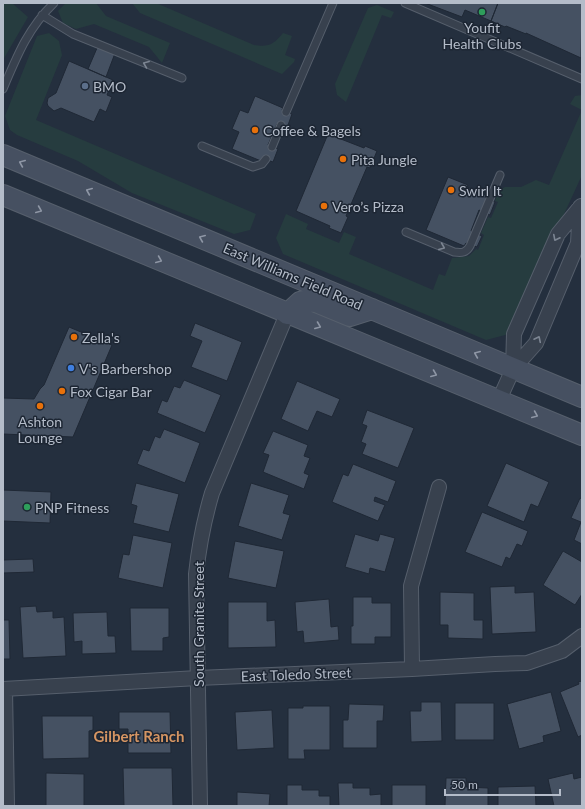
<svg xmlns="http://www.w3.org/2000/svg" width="585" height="809" font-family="Lato,sans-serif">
<rect width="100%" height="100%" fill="#242f3e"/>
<!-- green -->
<path fill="#263c3f" d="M3 3H12L28 17 3 60Z
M66 3H96L106 16 170 43 162 63 149 47 94 24 76 29 63 23 58 11Z
M132 3H156L254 45C269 47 273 45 283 33L292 36 285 55 295 59 294 62 282 74 140 13Z
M377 5 394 12 391 18 382 15 346 102 337 95 335 84 368 8Z
M49 33 59 41 62 55 36 120 256 214 250 230 234 234 132 193 78 161 17 135 10 130 5 116 37 36Z
M582 95V175L509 334 486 340 283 254 276 238 286 214 308 224 306 229 339 243 344 232 356 237 349 254 433 290 439 274 445 276 452 258 469 256 476 249 478 250 484 235 481 233 488 217 491 218 498 202 495 201 499 190 505 187H521L536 180 549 185 582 110 570 104 575 96Z"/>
<!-- building -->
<path fill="#455162" stroke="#1f2835" d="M425 3H498L491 21 465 10 462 17Z
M498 3H582L581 58 526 33V34L506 26 505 27 491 21Z
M100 41 117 48 106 77 88 69Z
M69 61 113 80 107 95 112 97 106 112 100 109 94 122 61 108 54 111 48 106 47 103 48 98 56 93Z
M255 96 283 108 282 110 292 114 287 128 277 124 268 145 278 149 273 162 262 158 261 161 232 149 239 132 232 129 240 110 248 113Z
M328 134 364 148 365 146 377 151 370 168 367 167 346 216 348 217 341 233 329 228 330 226 296 211Z
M448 177 468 185 467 187 486 195 485 198 495 202 490 215 479 210 471 231 482 236 477 247 466 243 464 246 426 230Z
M195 323 242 342 227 381 191 367 202 341 190 336Z
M69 327 112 345 73 437 3 434V398L34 399 40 389 44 385Z
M184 380 221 395 205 433 157 413 162 400 167 402 174 386 180 388Z
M297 381 340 399 332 417 317 411 308 431 281 419Z
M367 410 414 428 398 468 362 454 366 444 361 442 367 426 362 424Z
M164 429 200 443 185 483 137 464 143 449 149 451 155 436 160 438Z
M273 431 308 445 304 456 310 458 304 473 309 475 304 489 263 472 269 455 263 453Z
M506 463 549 482 538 507 531 504 524 522 487 506Z
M353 464 396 481 388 502 375 497 374 501 385 505 378 521 332 502 343 474 348 476Z
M136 483 179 494 169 532 133 523 137 506 131 504Z
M251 483 289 495 283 513 290 515 282 540 238 526Z
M3 490 51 492 50 523 3 521Z
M580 498 582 499V544L574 540 581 522 571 518Z
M482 512 528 531 522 546 517 544 510 559 506 557 502 567 465 552Z
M355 534 378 541 380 534 395 538 385 572 370 568 369 574 345 567Z
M133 535 172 543 163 588 118 578 123 554 129 555Z
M235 541 284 551 276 588 228 578Z
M563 551 582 562V594L575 605 543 585Z
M33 559 34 572 3 573V560Z
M515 586V593L534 592 536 632 492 634 490 587Z
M440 592 474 593V620H483V639L448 638V625H440Z
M353 597H372V603H391V637H375V644H351V626H353Z
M329 599 331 627 338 626 339 640 304 643 303 631 297 632 295 602Z
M228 602H267V621L275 620 276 647 228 648Z
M36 606 37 612 53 611V618L64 617 66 656 23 658 20 607Z
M130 608H169V637L163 638V651H131Z
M107 612 108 636H115L116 653 82 654V641L74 642 73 613Z
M3 620H9L10 659H3Z
M582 681V735L578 737 560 692 579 684 578 682Z
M551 692 561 731 543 736 544 742 519 749 507 704Z
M421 702H441L442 741 411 742 410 711H421Z
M455 703H494V740H455Z
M349 704 384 705 383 721H377V748H343V720H348Z
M303 706H330V750H304L305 759H288V708H303Z
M272 710 274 748 237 750 235 712Z
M119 712H170L171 753H128V729H119Z
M42 716H93V730L89 731V758L43 759Z
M123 768H172L173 806H124Z
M46 773 84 774V806H46Z
M573 773 574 779 582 777V806H554L548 779Z
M446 778H466V787L488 788V806H445Z
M338 783H353V788H370V795L381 794V806H339Z
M287 785H302V790H319V796H330V806H287Z
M392 785H426V806H392Z
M535 786 536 806H498V787Z
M237 792 270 794 269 806H237Z"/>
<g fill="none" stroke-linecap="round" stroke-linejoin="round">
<!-- lane casing -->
<g stroke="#565f6c" stroke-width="9">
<path id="lane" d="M405 3 582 79
M42 15 73 34 182 78
M3 89C17 56 28 28 54 3
M286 112 333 3
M202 146 253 167 262 164 266 159
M272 147 281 125
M406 232 454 252C462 253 466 253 470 246L500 175"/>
</g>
<!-- street casing -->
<g stroke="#565f6c" stroke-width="16">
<path id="street" d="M513 369 514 334 558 234 581 206
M499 400 513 369 536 343 578 243 580 207
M412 669 411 586 439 487
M3 689 198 678 412 669 495 664 527 663 562 651 582 636
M5 689 7 806
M200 806 196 574C199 546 204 520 212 493L287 314"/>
</g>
<!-- secondary casing -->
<g stroke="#565f6c" stroke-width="22">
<path id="secondary" d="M3 155 582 397
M3 195 582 435
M287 314 300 302 304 301 316 302 350 316 372 309"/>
</g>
<!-- lane -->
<use href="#lane" stroke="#38414e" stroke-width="7"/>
<!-- street -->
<use href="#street" stroke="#38414e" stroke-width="14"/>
<!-- secondary -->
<use href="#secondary" stroke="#465061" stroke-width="20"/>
</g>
<!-- one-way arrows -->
<defs><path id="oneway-chevron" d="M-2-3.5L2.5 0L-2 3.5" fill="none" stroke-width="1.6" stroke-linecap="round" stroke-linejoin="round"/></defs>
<g stroke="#7c8592">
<use href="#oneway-chevron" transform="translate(146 64) rotate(-158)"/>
<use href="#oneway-chevron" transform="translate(556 238) rotate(117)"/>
<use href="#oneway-chevron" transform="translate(442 247) rotate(23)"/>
<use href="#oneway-chevron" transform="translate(538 339) rotate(-64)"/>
</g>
<g stroke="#8e96a5">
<use href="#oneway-chevron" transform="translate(22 163) rotate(-157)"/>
<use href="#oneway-chevron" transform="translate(89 191) rotate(-157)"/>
<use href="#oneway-chevron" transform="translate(39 210) rotate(23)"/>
<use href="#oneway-chevron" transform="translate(202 238) rotate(-157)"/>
<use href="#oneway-chevron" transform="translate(159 260) rotate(23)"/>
<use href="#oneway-chevron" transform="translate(318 326) rotate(22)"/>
<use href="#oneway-chevron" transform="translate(477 354) rotate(-157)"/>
<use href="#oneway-chevron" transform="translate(434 374) rotate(22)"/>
<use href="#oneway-chevron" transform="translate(535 415) rotate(23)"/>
</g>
<!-- markers -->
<g fill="#2e9e5b" stroke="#1d2633" stroke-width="1.5">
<circle cx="482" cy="12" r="4"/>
<circle cx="27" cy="507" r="4"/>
</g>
<circle fill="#5c6f8a" stroke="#1d2633" stroke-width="1.5" cx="85" cy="86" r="4"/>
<g fill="#e8710a" stroke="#1d2633" stroke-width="1.5">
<circle cx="255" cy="130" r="4"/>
<circle cx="343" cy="159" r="4"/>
<circle cx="451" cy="190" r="4"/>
<circle cx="324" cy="206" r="4"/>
<circle cx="74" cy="337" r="4"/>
<circle cx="62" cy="391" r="4"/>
<circle cx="40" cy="406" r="4"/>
</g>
<circle fill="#3f7fe0" stroke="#1d2633" stroke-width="1.5" cx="71" cy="368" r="4"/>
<g text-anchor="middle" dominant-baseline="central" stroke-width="3" stroke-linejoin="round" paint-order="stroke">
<!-- poi labels -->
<g font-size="14" fill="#b4bcc9" stroke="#1d2633" text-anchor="start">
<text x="482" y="27" text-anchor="middle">Youfit<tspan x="482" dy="16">Health Clubs</tspan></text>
<text x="93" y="86">BMO</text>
<text x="263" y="130">Coffee &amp; Bagels</text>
<text x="351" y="159">Pita Jungle</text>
<text x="459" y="190">Swirl It</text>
<text x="332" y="206">Vero’s Pizza</text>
<text x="82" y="337">Zella's</text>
<text x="79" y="368">V's Barbershop</text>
<text x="70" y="391">Fox Cigar Bar</text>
<text x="40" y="421" text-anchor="middle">Ashton<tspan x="40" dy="16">Lounge</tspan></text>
<text x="35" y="507">PNP Fitness</text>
</g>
<!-- street labels -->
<g font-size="14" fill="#b4bcc9" stroke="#1d2633">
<text transform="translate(293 276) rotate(23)">East Williams Field Road</text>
<text transform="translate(198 624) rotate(-90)">South Granite Street</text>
<text transform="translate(296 674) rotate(-2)">East Toledo Street</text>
</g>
<!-- neighbourhood labels -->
<g font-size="15" font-weight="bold" fill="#d59563" stroke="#1d2633">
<text x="139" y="736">Gilbert Ranch</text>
</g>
</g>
<!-- border -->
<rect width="585" height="809" fill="none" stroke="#b4bcc9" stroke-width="8"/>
<!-- scale -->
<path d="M445 789v6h115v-6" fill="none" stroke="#b4bcc9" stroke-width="2"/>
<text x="451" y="789" font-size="12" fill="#b4bcc9" stroke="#1d2633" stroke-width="3" paint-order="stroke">50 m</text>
</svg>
